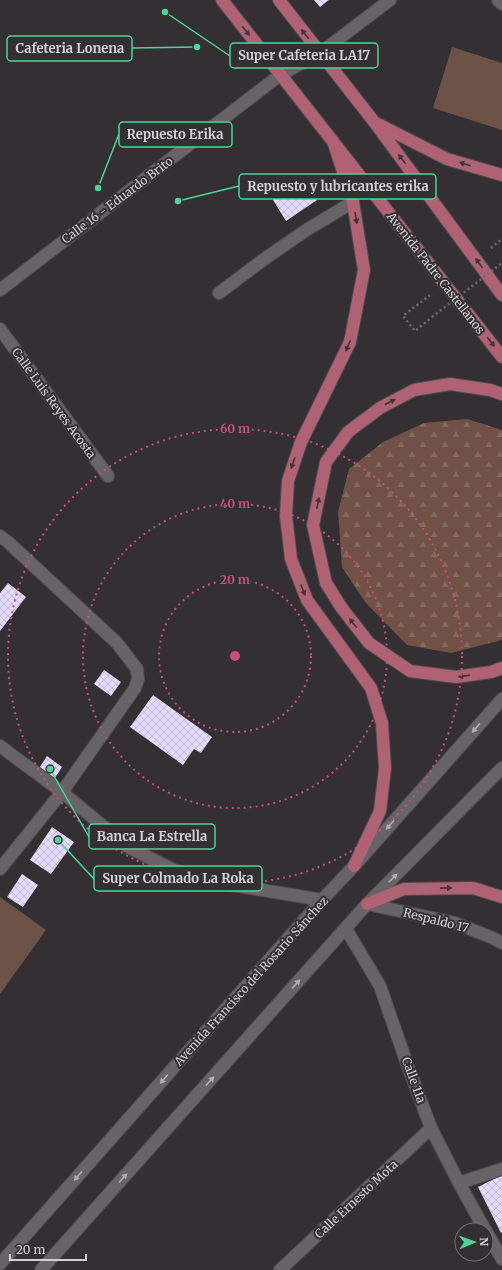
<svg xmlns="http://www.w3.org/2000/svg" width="502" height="1270" font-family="Merriweather,serif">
<defs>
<pattern id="forest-firs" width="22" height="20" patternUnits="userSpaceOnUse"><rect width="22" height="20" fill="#715145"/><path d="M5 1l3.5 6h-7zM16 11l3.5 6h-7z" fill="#84695f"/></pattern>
<pattern id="building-cross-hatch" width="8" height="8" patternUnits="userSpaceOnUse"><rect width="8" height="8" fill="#e4dafc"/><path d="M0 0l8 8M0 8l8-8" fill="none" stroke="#c3bbd6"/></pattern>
</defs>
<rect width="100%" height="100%" fill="#332f32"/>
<!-- forest -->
<path fill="url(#forest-firs)" d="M467 419 502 430V640L451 653 407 645 365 602 342 567 338 512 349 469 383 442 424 423Z"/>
<!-- garden -->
<path fill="#6d5248" d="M452 47 502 63V130L433 108Z
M0 897 46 930 0 994Z"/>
<!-- building -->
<path fill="url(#building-cross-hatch)" d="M314 0H329L320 7Z
M301 175 317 200 286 221 270 195Z
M8 583 26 597 0 631V593Z
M104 670 121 682 111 696 94 684Z
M153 695 212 737 201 753 194 749 183 765 130 727Z
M47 756 62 767 53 781 38 770Z
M52 827 74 842 51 874 30 860Z
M22 874 38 885 23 907 7 897Z
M502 1175V1232L501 1233 478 1187Z"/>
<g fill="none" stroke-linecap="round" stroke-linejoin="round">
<!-- service casing -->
<g stroke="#4f4b4e" stroke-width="14">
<path id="service" d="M219 293 267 257 308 229 353 202"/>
</g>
<!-- minor casing -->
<g stroke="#4f4b4e" stroke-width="14">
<path id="minor" d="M498 0 502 4
M0 290 280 75 320 53 390 0
M0 329 108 476
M0 536 8 542 117 643 137 669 138 679 135 688 62 792 0 869
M0 746 62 792 128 847 174 870 220 883 322 900
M346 929 380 986 406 1061 431 1128 459 1183 485 1230
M459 1183 502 1169
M486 1231 502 1259
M280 1270 431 1128"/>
</g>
<!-- tertiary casing -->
<g stroke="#4f4b4e" stroke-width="14">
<path id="tertiary" d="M367 904 455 923 493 938 502 943"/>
</g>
<!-- secondary casing -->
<g stroke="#4f4b4e" stroke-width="14">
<path id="secondary" d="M0 1264 322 900 354 866 502 699
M41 1270 367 904 502 768"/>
</g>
<!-- primary casing -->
<g stroke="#4f4b4e" stroke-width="14">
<path id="primary" d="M222 0 502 357
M279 0 375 123 502 295
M378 124 447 159 502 175
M333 141 353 202 364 270 350 342 301 442 288 481 286 516 291 559 307 600 371 688 382 723 385 768 380 811 354 866
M502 394 490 390 450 384 414 390 380 408 348 432 326 462 313 525 326 583 341 607 369 643 410 671 456 677 491 672 502 668
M367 904 404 889 473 888 502 897"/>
</g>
<!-- path -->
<path stroke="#6f6c6f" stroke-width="2.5" stroke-dasharray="2 3" stroke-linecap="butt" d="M491 248 502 239
M430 295 403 316 415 331 432 317"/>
<!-- service -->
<use href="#service" stroke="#686367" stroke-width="12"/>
<!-- minor -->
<use href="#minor" stroke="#686367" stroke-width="12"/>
<!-- tertiary -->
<use href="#tertiary" stroke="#686367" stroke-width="12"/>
<!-- secondary -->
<use href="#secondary" stroke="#686367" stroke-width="12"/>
<!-- primary -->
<use href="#primary" stroke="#b06275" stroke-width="12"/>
<!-- path-bridge -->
<path stroke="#6f6c6f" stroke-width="2.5" stroke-dasharray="2 3" stroke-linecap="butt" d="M432 317 502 263"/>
</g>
<!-- one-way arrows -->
<defs><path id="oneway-solid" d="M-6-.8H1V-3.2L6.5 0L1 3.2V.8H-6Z"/></defs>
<g fill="#403439">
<use href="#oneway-solid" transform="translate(246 31) rotate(52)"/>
<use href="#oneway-solid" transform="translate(305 34) rotate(-128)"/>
<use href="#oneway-solid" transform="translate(402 159) rotate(-127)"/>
<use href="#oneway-solid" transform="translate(465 164) rotate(-163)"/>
<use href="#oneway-solid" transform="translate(356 218) rotate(81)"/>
<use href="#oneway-solid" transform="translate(479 263) rotate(-126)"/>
<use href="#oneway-solid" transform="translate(491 342) rotate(52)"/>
<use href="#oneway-solid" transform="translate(348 346) rotate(113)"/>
<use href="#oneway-solid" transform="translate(390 402) rotate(-28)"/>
<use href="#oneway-solid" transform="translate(293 463) rotate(109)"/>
<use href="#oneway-solid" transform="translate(318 503) rotate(-78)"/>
<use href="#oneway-solid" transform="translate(303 590) rotate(68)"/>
<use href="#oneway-solid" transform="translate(353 623) rotate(-128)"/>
<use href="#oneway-solid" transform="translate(464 676) rotate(172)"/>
<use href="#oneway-solid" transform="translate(446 888) rotate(-1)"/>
</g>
<g fill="#b3b0b3">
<use href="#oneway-solid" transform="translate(476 728) rotate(131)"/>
<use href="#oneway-solid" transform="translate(390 825) rotate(131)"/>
<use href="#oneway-solid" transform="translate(393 878) rotate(-45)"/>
<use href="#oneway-solid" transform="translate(296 984) rotate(-48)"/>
<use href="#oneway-solid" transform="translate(164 1079) rotate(131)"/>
<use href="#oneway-solid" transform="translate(210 1081) rotate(-48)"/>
<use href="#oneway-solid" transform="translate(78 1176) rotate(131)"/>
<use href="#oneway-solid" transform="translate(123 1178) rotate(-48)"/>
</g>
<!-- distance rings -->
<g fill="none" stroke="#c7507f" stroke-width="2" stroke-dasharray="2 4">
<circle cx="235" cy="656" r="76"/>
<circle cx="235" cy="656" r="152"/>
<circle cx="235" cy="656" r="227"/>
</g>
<g text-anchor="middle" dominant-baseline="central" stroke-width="4" stroke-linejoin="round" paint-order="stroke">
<!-- street labels -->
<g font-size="12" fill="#d3d1d3" stroke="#332f32">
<text transform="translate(117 200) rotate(-37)">Calle 16 - Eduardo Brito</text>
<text transform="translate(436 273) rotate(52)">Avenida Padre Castellanos</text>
<text transform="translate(54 403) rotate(54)">Calle Luis Reyes Acosta</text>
<text transform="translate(436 920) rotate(14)">Respaldo 17</text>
<text transform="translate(251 981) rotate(-48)">Avenida Francisco del Rosario Sánchez</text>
<text transform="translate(414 1080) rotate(70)">Calle 11a</text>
<text transform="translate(356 1199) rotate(-43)">Calle Ernesto Mota</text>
</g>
</g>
<circle cx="235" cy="656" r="6" fill="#c7507f" stroke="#332f32" stroke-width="2"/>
<g font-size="12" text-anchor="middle" font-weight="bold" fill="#c7507f" stroke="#332f32" stroke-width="4" stroke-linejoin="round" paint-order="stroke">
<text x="235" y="433">60 m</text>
<text x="235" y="508">40 m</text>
<text x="235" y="584">20 m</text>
</g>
<!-- callouts -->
<path fill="none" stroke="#4fd399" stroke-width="1.5" d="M197 47L132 48M165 12L230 56M98 188L119 134M178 201L239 186M50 769L89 837M58 840L94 879"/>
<g fill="#4fd399" stroke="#332f32" stroke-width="1.5">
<circle cx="197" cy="47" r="4"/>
<circle cx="165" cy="12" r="4"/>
<circle cx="98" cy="188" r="4"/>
<circle cx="178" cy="201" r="4"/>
<circle cx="50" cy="769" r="4"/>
<circle cx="58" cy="840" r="4"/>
</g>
<g fill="#332f32" stroke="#4fd399" stroke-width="1.5">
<rect x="7" y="36" width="125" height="25" rx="4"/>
<rect x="230" y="43" width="148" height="25" rx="4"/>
<rect x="119" y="122" width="113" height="25" rx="4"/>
<rect x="239" y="174" width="197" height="25" rx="4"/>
<rect x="89" y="824" width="126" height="25" rx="4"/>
<rect x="94" y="866" width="168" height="25" rx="4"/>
</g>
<g font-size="13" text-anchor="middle" font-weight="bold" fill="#d3d1d3">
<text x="70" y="53">Cafeteria Lonena</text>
<text x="304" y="60">Super Cafeteria LA17</text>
<text x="175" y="139">Repuesto Erika</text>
<text x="338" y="191">Repuesto y lubricantes erika</text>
<text x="152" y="841">Banca La Estrella</text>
<text x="178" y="883">Super Colmado La Roka</text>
</g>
<!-- north arrow -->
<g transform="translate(474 1242) rotate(88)"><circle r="19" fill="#332f32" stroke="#737072"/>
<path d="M0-3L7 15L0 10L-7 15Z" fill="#4fd399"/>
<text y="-6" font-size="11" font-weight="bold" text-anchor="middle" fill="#d3d1d3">N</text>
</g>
<!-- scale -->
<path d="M10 1254v6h76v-6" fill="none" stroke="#d3d1d3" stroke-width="2"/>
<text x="16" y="1254" font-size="12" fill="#d3d1d3" stroke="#332f32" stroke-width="3" paint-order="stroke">20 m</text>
</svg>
